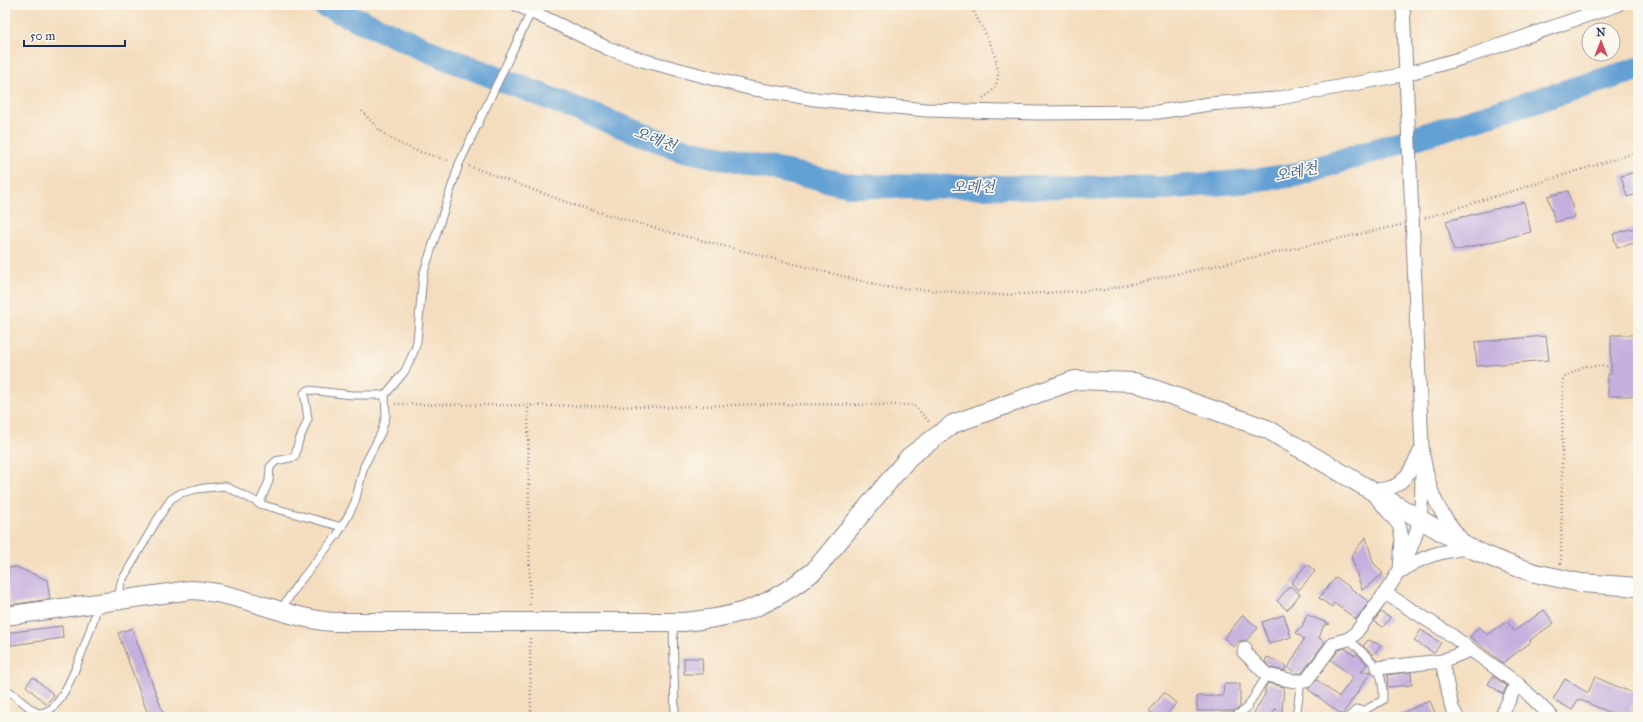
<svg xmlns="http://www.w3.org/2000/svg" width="1643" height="722" font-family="'IM FELL Great Primer','Noto Serif KR',serif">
<rect width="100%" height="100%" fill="#fbf7ec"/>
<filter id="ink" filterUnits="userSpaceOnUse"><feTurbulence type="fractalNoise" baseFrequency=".025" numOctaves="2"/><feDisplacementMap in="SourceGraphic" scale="8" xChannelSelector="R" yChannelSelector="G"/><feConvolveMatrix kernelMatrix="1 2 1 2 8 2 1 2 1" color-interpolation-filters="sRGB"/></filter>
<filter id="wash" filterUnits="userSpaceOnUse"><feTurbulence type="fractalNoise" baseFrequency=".012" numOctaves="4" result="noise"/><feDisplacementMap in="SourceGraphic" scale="16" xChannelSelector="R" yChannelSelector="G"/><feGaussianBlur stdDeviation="0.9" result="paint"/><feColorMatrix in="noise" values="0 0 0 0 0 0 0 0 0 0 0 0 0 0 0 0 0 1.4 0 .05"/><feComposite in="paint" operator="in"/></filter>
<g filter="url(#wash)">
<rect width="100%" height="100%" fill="#f4ddbe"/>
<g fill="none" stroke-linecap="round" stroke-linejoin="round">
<!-- river -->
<path stroke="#64a0d4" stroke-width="24" d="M324 5 443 57 680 149 853 186 1162 188 1251 181 1295 175 1638 69"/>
</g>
<g id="blocks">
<!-- building -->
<path fill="#c4afde" d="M1638 171V194L1627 197 1621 176Z
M1568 191 1575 217 1555 222 1548 196Z
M1524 202 1531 232 1454 251 1446 221Z
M1638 227V242L1617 248 1613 234Z
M1611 335H1638V396H1608V374H1611Z
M1546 336 1549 360 1477 366 1475 342Z
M1366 537 1373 562 1383 574 1362 590 1351 556Z
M1307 564 1315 571 1299 590 1291 583Z
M16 567 47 580 50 599 10 605 5 568Z
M1336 577 1369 602 1356 619 1334 603 1332 607 1319 598Z
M1290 586 1300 594 1287 610 1277 601Z
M1544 610 1554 623 1530 640 1531 642 1503 663 1470 637 1479 627 1488 635 1507 621 1514 631Z
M1381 612 1390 618 1383 627 1374 621Z
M1243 615 1258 628 1247 640 1239 641 1234 647 1224 638Z
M1284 615 1291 637 1269 644 1262 622Z
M1307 615 1330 624 1324 625 1319 638 1325 642 1302 673H1297L1288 668 1304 639 1296 633 1299 628 1301 629Z
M62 626 63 638 5 646V633Z
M132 628 164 715 158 717H149L118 633Z
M1421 630 1441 643 1434 653 1414 641Z
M1368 640 1381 645 1373 655 1363 646Z
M1345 648 1355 656 1357 654 1367 664 1361 672 1371 671V672L1342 715 1308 689 1317 680 1339 697 1353 677 1331 660 1339 650Z
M1267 657 1286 665 1285 671 1271 668 1265 662Z
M684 658H702L703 674H684Z
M1411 672 1412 685 1388 687 1387 675Z
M1493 676 1507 686 1503 694 1488 684Z
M33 677 54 695 46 704 26 686Z
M1595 677 1637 695 1627 717H1621L1578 699 1572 710 1553 699 1565 679 1588 693Z
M1268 683 1284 687 1282 712 1275 709 1271 717H1252L1265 694V688Z
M1224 684H1240V707L1234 711H1197V696H1223Z
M1164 693 1176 703 1165 717H1157L1149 711Z
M1430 701 1437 717H1394L1420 705Z"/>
</g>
</g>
<g filter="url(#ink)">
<use href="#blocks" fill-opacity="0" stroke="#88868e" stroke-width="1"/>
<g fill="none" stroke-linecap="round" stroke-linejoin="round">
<!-- lane casing -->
<g stroke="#88868e" stroke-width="9">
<path id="lane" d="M259 504 269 481 270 467 276 461 295 457 298 443 308 419 304 393 308 390 352 395H385
M118 599 121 582 157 520 171 499 181 493 196 489 225 486 263 505 342 527
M280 611 297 585 337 535 348 516 355 502 364 466 381 433 386 416 385 395 405 371 415 349 417 341 423 275 459 164 531 12
M673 622 675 717
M5 688C13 693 32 712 39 713 45 713 52 709 55 705 71 688 92 627 98 604
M1233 717 1246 709 1267 675
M1296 717 1301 681
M1348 717 1357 709 1363 711 1383 700C1384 664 1371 662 1349 639"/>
</g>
<!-- street casing -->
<g stroke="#88868e" stroke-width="15">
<path id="street" d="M518 5 607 48 642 60 749 88 815 99 926 110 1037 113 1158 112 1209 104 1275 99 1406 74 1466 57 1617 5
M1403 5 1422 448C1421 470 1424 500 1419 521 1414 548 1400 571 1385 593L1451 635 1519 685 1552 717
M1422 448C1429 496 1437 511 1469 548 1442 551 1421 556 1400 572L1402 538 1399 525 1370 490C1376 489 1383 490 1389 488 1407 484 1414 462 1422 448Z
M1245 648 1244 652 1267 675 1294 681H1306L1334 643 1349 639 1355 634 1385 593
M1442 661 1452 708 1457 717
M1378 668 1442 661 1470 650
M1501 717 1517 683"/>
</g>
<!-- secondary casing -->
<g stroke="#88868e" stroke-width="20">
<path id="secondary" d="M5 616 191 590C240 592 284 618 333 622H683C740 617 768 607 814 571L909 457 953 424 1075 380 1134 382 1267 429 1469 548 1505 563 1535 573 1581 583 1638 587"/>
</g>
<!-- path -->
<path stroke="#88868e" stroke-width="2.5" stroke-dasharray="1 3" stroke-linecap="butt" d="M970 5C982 29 1018 80 983 98
M362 111C371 121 380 132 392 139 409 150 431 155 450 161
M469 166 577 206 669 232 885 287 1000 295 1104 290 1401 225
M1425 218 1638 152
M395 404 671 407 764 404 914 405 930 423
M528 404 530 607
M1561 564 1563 378 1584 366H1607
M530 638 531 717"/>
<!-- lane -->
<use href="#lane" stroke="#fff" stroke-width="7"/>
<!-- street -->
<use href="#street" stroke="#fff" stroke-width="13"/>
<!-- secondary -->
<use href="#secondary" stroke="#fff" stroke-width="18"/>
</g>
</g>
<g text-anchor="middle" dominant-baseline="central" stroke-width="3.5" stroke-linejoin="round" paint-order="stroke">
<!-- water labels -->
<g font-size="15" font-style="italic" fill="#355787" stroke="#fbf7ec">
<text transform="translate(655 139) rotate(21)">오례천</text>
<text transform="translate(1296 172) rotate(-12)">오례천</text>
<text x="973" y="187">오례천</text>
</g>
</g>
<!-- margin -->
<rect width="1643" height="722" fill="none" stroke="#fbf7ec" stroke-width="20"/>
<!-- north arrow -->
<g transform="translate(1601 42)"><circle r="19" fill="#fbf7ec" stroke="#a1a7b3"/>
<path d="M0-3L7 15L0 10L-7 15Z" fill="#d1495b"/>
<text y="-6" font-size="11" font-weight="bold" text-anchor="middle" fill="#1b2f5e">N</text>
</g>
<!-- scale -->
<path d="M24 40v6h101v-6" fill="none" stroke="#1b2f5e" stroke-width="2"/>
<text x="30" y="40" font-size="12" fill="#1b2f5e" stroke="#fbf7ec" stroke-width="3" paint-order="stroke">50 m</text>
</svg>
